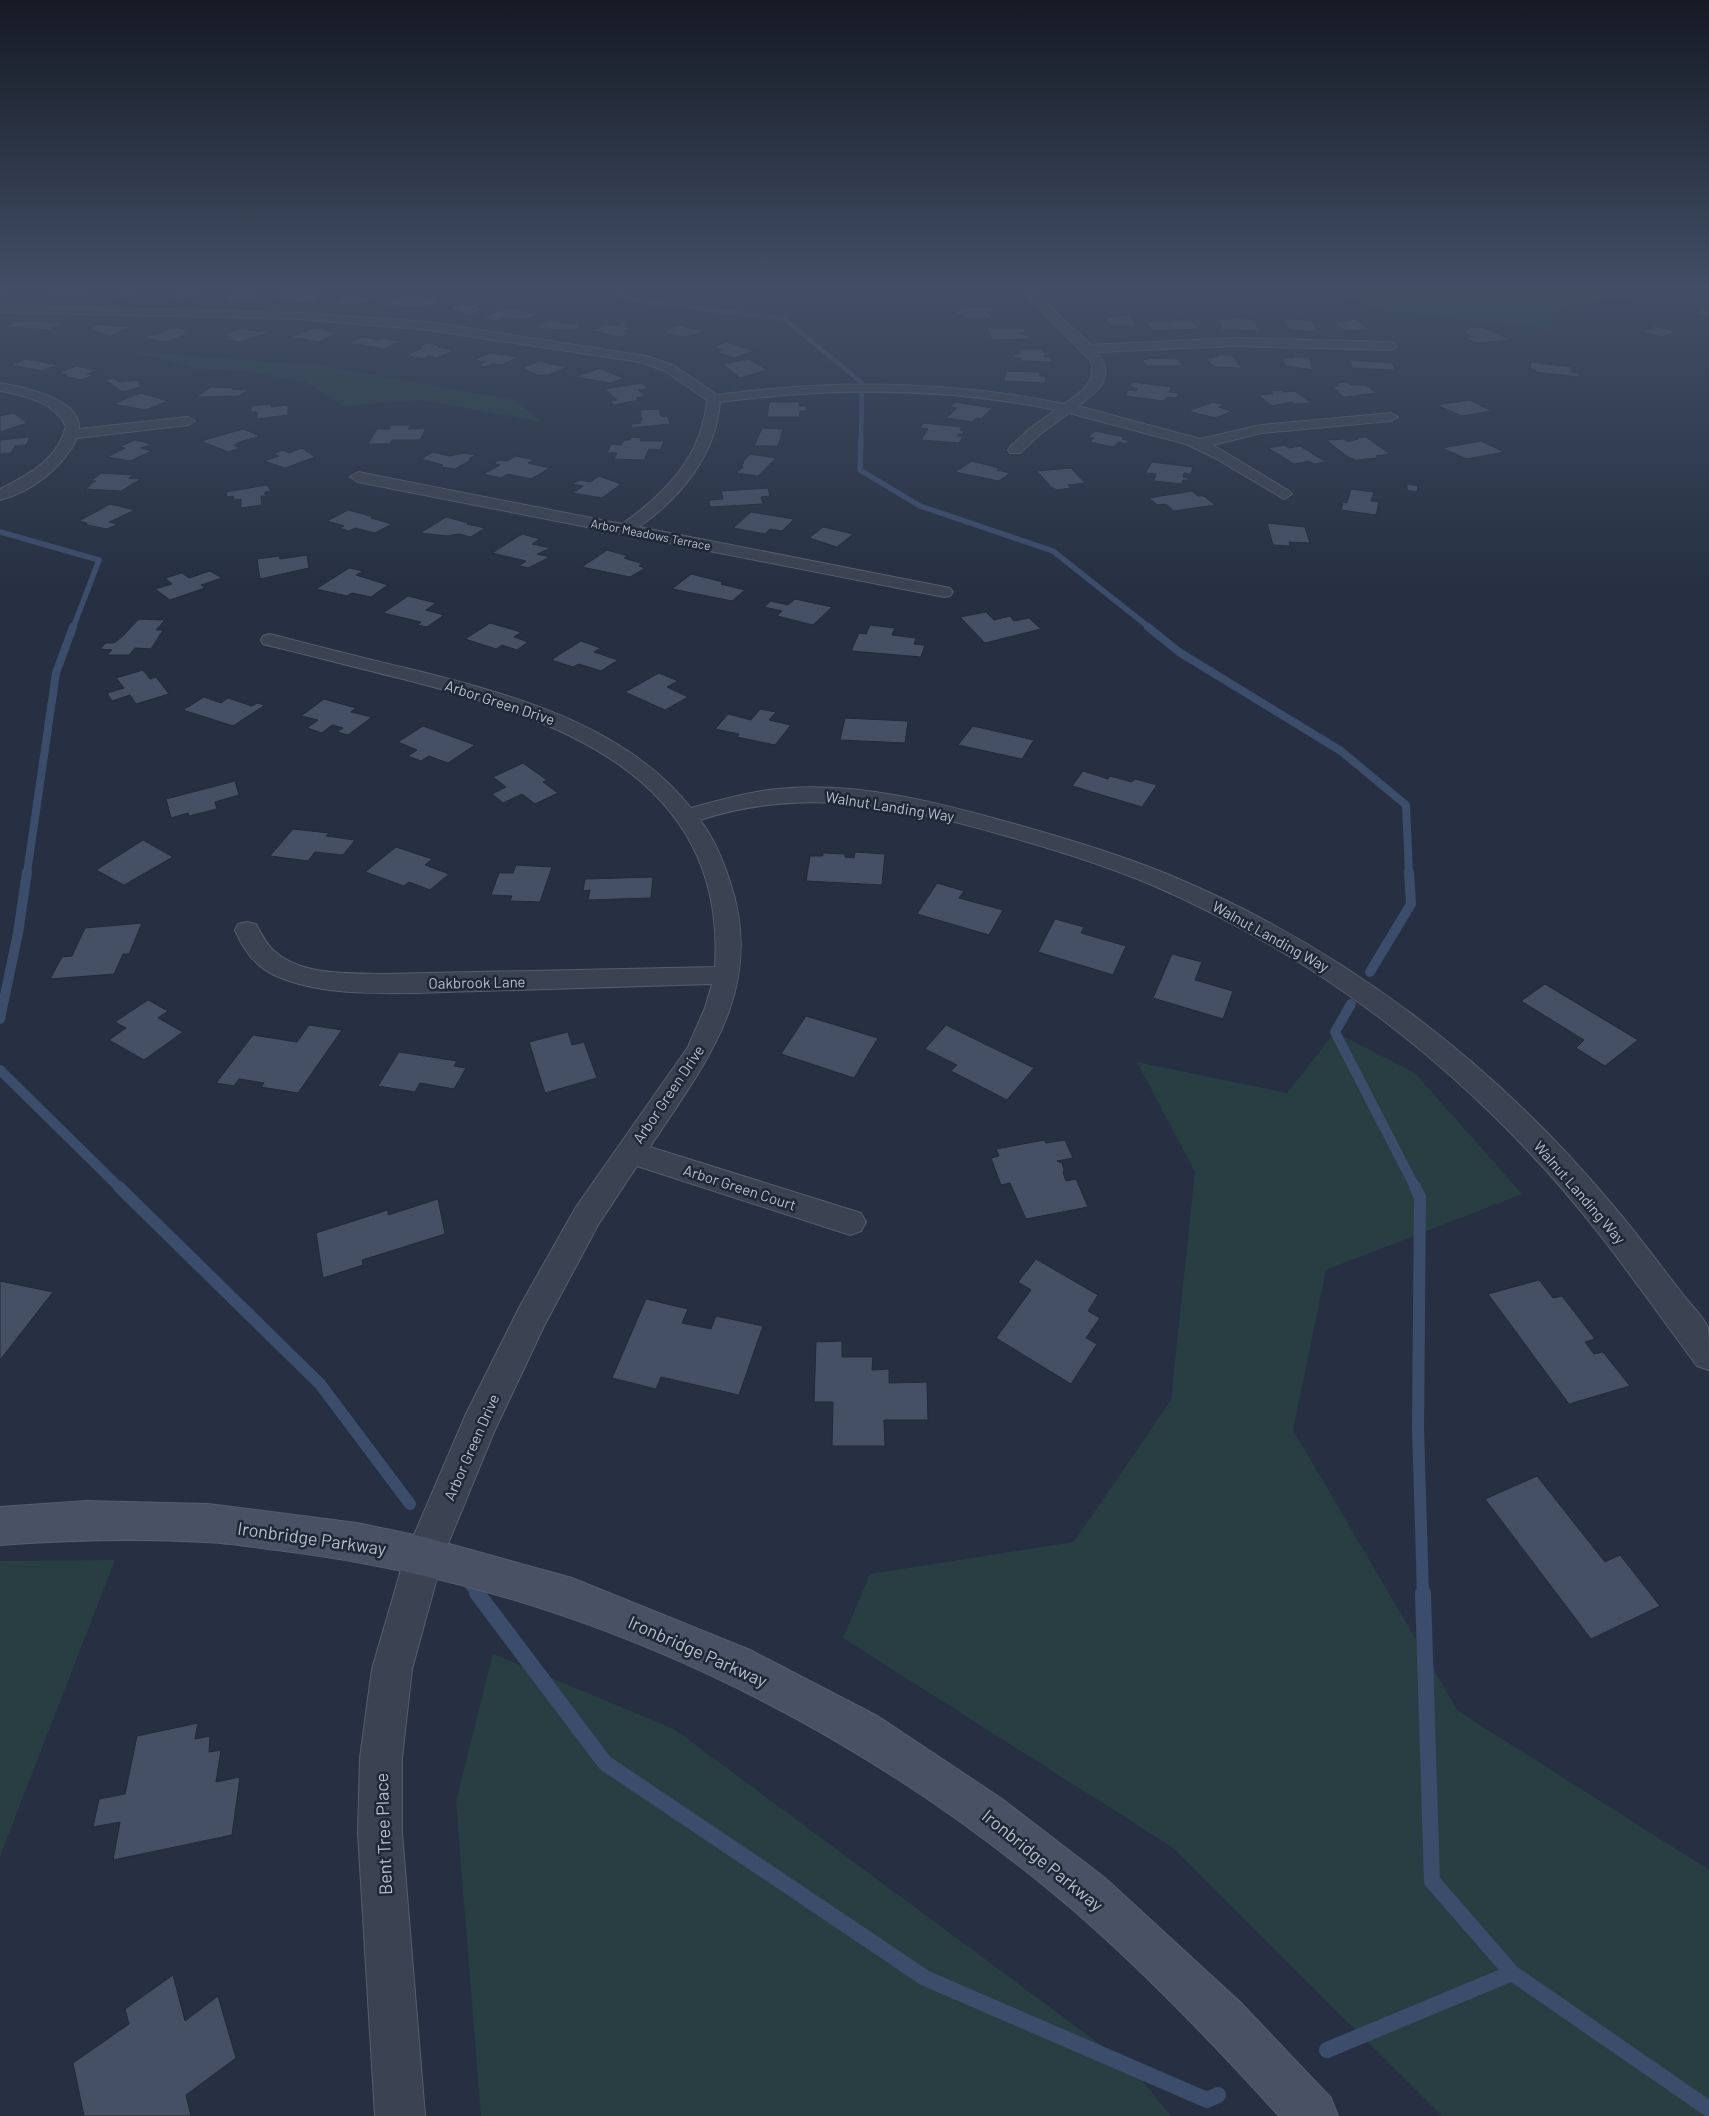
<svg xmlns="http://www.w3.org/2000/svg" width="1709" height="2116" font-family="Barlow,sans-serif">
<rect width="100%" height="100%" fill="#263042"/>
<!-- green -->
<path fill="#283e43" d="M1334 290H1667L1560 308 1550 329 1369 308Z
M136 352 317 365 515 400 541 422 422 400 344 406 308 383 245 371 193 368Z
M1335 1032 1415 1073 1522 1194 1326 1270 1293 1430 1458 1711 1709 1870V2116H1442L1172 1847 843 1638 870 1574 1074 1542 1171 1400 1195 1172 1137 1062 1287 1093Z
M115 1560 2 1851 0 1859V1561Z
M493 1654 674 1729 1132 2068 1171 2116H481L456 1802Z"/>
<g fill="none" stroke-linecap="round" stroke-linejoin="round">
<!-- stream-far5 -->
<path stroke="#3c4c6b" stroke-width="4.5" d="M617 290 627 299 784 319 861 382
M861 438 862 391"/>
<!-- stream-far4 -->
<path stroke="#3c4c6b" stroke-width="5.5" d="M861 437 860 470 920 506 1053 551 1150 628
M0 532 99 560 73 628"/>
<!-- stream-far3 -->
<path stroke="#3c4c6b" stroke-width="8" d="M1148 627 1179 652 1341 751 1406 805 1409 873
M27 873 56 673 73 627"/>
<!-- stream-far2 -->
<path stroke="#3c4c6b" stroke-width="10" d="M1370 972 1411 904 1409 872
M1351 1004 1335 1032 1416 1189
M0 1019 18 933 27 872
M0 1070 121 1189"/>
<!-- stream-far1 -->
<path stroke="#3c4c6b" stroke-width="12" d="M119 1187 320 1384 410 1504
M1415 1187 1420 1197 1418 1429 1423 1594
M466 1579 478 1594"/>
<!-- stream -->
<path stroke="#3c4c6b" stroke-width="16" d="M477 1593 605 1763 925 1978 1207 2100 1218 2095
M1423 1593 1432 1881 1512 1973
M1327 2050 1512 1973 1709 2109"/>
</g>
<!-- building -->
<path fill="#455064" stroke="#212a39" d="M0 290H36L11 291 3 295H0Z
M54 290H91L85 294 43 296Z
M123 290H144L133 297 111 298Z
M186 290 201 292 192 298 167 299Z
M238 291H263L251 300 223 301Z
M299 291 325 294 312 304 274 300 285 293Z
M400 295 440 299 427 307 382 305Z
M345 296 377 298 361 305 334 304Z
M477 303 483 304 477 307 486 308 470 315 451 310 454 309 450 308 461 304 471 305Z
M959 307H992L993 312H986L991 314 992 318H963L962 315 956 314V310H960Z
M506 308 529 312 538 315 528 319 504 318 497 321 482 318Z
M1703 309 1709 310V317L1694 313Z
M1128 315 1137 326H1110L1105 318Z
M1230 317 1255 320 1259 331 1222 330 1218 319H1231Z
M1285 318 1312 321 1318 332 1289 330Z
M1355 319 1370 330 1345 331 1335 323Z
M1173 320H1191L1200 329 1152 331 1147 322H1174Z
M35 321 63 323 49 330 5 327 15 322Z
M548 321 582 325 573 331 537 328Z
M621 323 629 324 624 327 631 328 624 332 629 333 622 337 591 331 605 324 616 326Z
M99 324 112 326 132 327 110 336 88 329Z
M677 325 704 331 686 337 662 333Z
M1654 326 1674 331 1663 337 1642 332Z
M1481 327 1493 331 1510 340 1476 343 1465 337H1472L1462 331 1468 330 1465 328Z
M172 328 188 330 184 332 190 333 166 342 144 338Z
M240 328 256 331 272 332 240 342 223 339 229 337 222 336Z
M313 328 322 329 337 333 319 342 290 337Z
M987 328H1023L1026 333H1019L1027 336 1029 339 992 340Z
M362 337 379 340 383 338 400 341 384 349 350 343Z
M727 342 754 351 734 358 717 352 723 350 713 347Z
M428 343 441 346 438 347 454 350 437 358 429 356 423 359 406 355 422 348 417 347Z
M1019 349H1042L1043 352 1046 353 1044 357H1050L1052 362 1021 361V358H1013V354H1020Z
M490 353 506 355 519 357 502 365 492 364 485 367 478 365 485 362 474 360Z
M1217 355H1231L1242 368 1214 367 1206 358H1214L1213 357 1218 356Z
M1293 357H1309L1313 370 1286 366 1282 358H1294Z
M1154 358 1177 359 1184 366H1147L1142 360Z
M26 359 58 365 42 371 10 365Z
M749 359 767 370 740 378 722 364Z
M1350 360 1392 363 1395 370 1352 368Z
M539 361 555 365 569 366 549 375H538L522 368Z
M1531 362 1572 367 1571 372 1580 373 1579 377 1535 372 1536 370 1530 368Z
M76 366 98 370 87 374 94 375 81 380 63 376 67 375 59 373Z
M600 368 613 374 624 378 611 383 575 377Z
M1006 371 1040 372 1039 376H1046L1045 383 1004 381Z
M113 378 120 382 136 380 142 383 138 384 143 386 123 392 105 380Z
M1132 382 1172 387 1169 392 1179 393 1176 398 1167 397 1164 401 1125 396 1128 390 1136 391 1137 389 1130 386Z
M1348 382 1351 385H1366L1376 393 1346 397 1342 396 1333 386H1339L1336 383Z
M642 383 648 389 638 390 645 396 636 398 639 400 614 405 610 401 617 400 605 389Z
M211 387 233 388 232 389 248 390 239 396 196 397Z
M1281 390 1284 392 1295 391 1311 403 1295 404 1292 402 1272 406 1258 395 1273 394 1269 391Z
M141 393 168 401 146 410 113 404Z
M1470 400 1492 411 1462 416 1437 405Z
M769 402H799V406H807L806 411H800L799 417H767Z
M955 402 992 408 981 419 976 418 972 422 946 418 957 408 951 407Z
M1213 402 1224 405 1219 407 1232 411 1215 418 1188 411Z
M271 404V407L288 405V415L257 419V412H251V406Z
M659 409 661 416 668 417 670 424 632 428 631 424 641 423 639 421 642 420 640 410Z
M14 413 27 423 0 432V416Z
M923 423 962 427 960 430 964 431 962 434H958L957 436H963L959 443 921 440 928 429 920 428Z
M391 425H411L408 429 426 428 420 440H392L390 444H368L377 429H389Z
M762 428 783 429 778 446H754Z
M243 429 260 436 237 443 238 444 234 445 240 448 228 452 201 441Z
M1095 431 1124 437 1122 439 1129 441 1126 444 1119 442 1113 447 1090 442 1094 438 1088 437Z
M30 437 26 445 15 446 11 453 0 454V440Z
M632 437 642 438 640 441H664L660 450 649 449 644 460 614 459 617 453H607L611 444 621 445 624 440H630Z
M1366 437 1390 454 1376 456 1379 458 1356 460 1348 457 1326 440 1344 439 1348 442 1358 439 1356 438Z
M135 440 152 444 141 448 152 451 130 461 107 457 125 448 119 447Z
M1481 441 1504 452 1467 459 1442 448Z
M1285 445 1289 448 1300 446 1326 462 1314 464 1309 461 1294 464 1268 448Z
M302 448 315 457 285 468 264 461 279 456 273 454 283 450 289 453Z
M433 452 449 456 465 453 475 455 469 459H472L455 469 440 467 443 465 421 459Z
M750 454 776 458 758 476 736 473 743 467 741 466 744 463H742Z
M516 456 534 460 528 463 550 468 531 479 508 474 501 478 483 474 500 465 493 463 500 460 507 461Z
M972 461 999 468 997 470 1010 473 999 481 955 472Z
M1152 462 1193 467 1191 474 1184 473 1183 477 1189 478 1188 480H1183L1182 484 1154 481 1156 474 1145 473Z
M1071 468 1085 483 1068 485 1071 488 1057 490 1051 487 1037 471Z
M101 473 133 475 129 478 141 479 121 491 85 489 91 485H88L96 481H91Z
M599 476 621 484 602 498 573 493 583 486 572 484 580 480 590 482Z
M1407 484 1418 486 1417 492 1407 490Z
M267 485 271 491 265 492V496H261L262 505 241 508V499L235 500 233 497 234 496 227 497 226 492Z
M768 488 770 496 761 497 763 504 710 507 709 500 723 499 721 491Z
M1351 489 1374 492 1371 501 1379 502 1376 515 1341 510 1343 502 1347 503Z
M1192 491 1198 496H1204L1215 505 1174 511 1166 504 1157 505 1149 498Z
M110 504 135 510 109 522 118 524 107 529 83 524 87 523 79 521Z
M348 510 374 517 371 518 392 524 375 533 355 528 349 531 339 528 344 526 327 521Z
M751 512 794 519 782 531 770 529 765 534 733 528Z
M446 517 469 523 467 524 485 528 471 537 459 534 447 536 420 533Z
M1267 523 1305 527 1310 543 1289 542 1290 546 1273 545Z
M823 527 853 534 837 547 809 538Z
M522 534 540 539 532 544 551 548 537 554 550 557 528 568 519 566 526 561 492 553Z
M607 550 628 556 624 558 643 564 639 566 645 568 630 577 582 567Z
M307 555 309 568 260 579 257 559 279 556 280 559Z
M349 568 363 571 356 575 388 585 371 597 352 593 347 596 316 589Z
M210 571 222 578 201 585 205 588 170 600 155 589 172 584 165 578 182 573 189 578Z
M691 574 723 582 721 584 745 590 732 601 672 589Z
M408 596 436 603 426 610 444 615 427 627 418 625 421 622 383 613Z
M795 599 832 607 813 625 777 616 782 611 764 607 771 601 788 605Z
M986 612 994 620 1010 616 1014 621 1029 618 1041 629 985 643 960 617Z
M139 619 165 620 156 630H163L151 649 135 648 129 655H107L112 650 100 649 106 643H114L123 636Z
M490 623 521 632 514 637 528 642 517 650 502 645 496 649 465 639Z
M870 625 895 628 892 635 916 638 914 644 925 645 921 657 851 651 859 633 866 634Z
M581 641 601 648 594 652 618 660 601 671 579 664 573 667 551 660Z
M143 670 150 679 156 677 169 694 136 704 130 695 112 701 107 693 124 688 116 678Z
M659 673 678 681 667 687 688 697 665 710 625 692Z
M204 697 221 703 228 698 252 706 257 703 265 705 233 726 183 710Z
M324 699 356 708 351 712 372 717 348 735 337 732 343 728 332 725 322 733 307 728 318 720 301 716Z
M760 709 776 712 769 720 791 725 775 745 737 737 739 734 715 729 728 714 751 720Z
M845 718 908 721 905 743 840 740Z
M423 726 475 745 448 763 429 756 421 761 408 756 417 750 398 742Z
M973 726 1034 740 1022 759 958 745Z
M523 763 547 780 543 782 558 793 535 804 522 794 503 803 492 794 506 787 493 777Z
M1083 771 1108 779 1110 776 1132 782 1135 779 1157 785 1142 807 1072 786Z
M235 781 239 795 215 802 217 809 189 816 188 813 171 818 166 799Z
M293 829 329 833 326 836 355 840 343 855 315 852 308 861 270 856Z
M143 840 173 857 124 885 96 870Z
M396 847 432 859 425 865 449 874 430 890 409 882 404 886 365 872Z
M855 852 885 854 882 885 806 881 810 856H823V853L845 854V857L854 858Z
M516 865 552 867 540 902 510 901 512 896 491 895 499 873H513Z
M653 877 651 898 588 900 590 890 583 891 585 879Z
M937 883 964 891 959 898 1003 910 989 935 917 914Z
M1055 919 1084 927 1081 933 1126 946 1113 975 1038 952Z
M142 923 129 954H123L114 974 50 979 62 957 72 956 85 928Z
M1172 954 1202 962 1195 980 1233 991 1223 1019 1153 998Z
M1545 984 1638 1040 1605 1066 1576 1048 1584 1040 1521 1001Z
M148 1000 168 1011 158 1018 183 1032 144 1060 109 1040 126 1028 115 1022Z
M806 1016 878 1038 854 1078 781 1054Z
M309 1025 342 1030 298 1093 261 1087 264 1083 239 1079 234 1086 216 1083 253 1035 297 1042Z
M946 1025 1034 1068 1007 1100 951 1071 957 1065 925 1049Z
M568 1032 572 1045 584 1042 597 1078 545 1093 529 1042Z
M399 1052 457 1061 454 1066 466 1068 454 1089 420 1083 415 1092 378 1086Z
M1044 1140 1046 1143 1065 1140 1073 1158 1057 1161 1062 1163 1064 1170 1063 1173 1066 1181 1076 1179 1088 1207 1026 1219 1010 1183 1001 1185 991 1158 999 1156 996 1149Z
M438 1199 445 1234 362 1260 363 1265 323 1278 316 1233 388 1210V1215Z
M1036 1259 1098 1295 1088 1311 1100 1318 1086 1338 1097 1344 1071 1384 996 1338 1031 1290 1018 1282Z
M1539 1280 1553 1298 1562 1296 1595 1339 1585 1342 1594 1354 1603 1352 1630 1386 1569 1404 1488 1294Z
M0 1281 53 1292 0 1360Z
M646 1299 688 1309 682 1323 711 1329 716 1316 763 1326 739 1395 661 1377 656 1389 612 1378Z
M842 1341V1357H873L872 1370 889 1369V1383L927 1382 928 1420H884L885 1446H832L833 1402H814L816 1342Z
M1537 1476 1605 1562 1620 1555 1660 1606 1591 1639 1485 1499Z
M198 1723 195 1739 210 1736 209 1752 221 1750 216 1782 240 1777 232 1835 113 1860 120 1822 93 1827 99 1799 125 1794 137 1736Z
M173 1975 185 2021 218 1996 236 2058 186 2095 191 2116H84L73 2063 129 2024 125 2009Z"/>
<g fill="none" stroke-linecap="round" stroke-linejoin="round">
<!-- street casing -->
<g stroke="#565e6c" stroke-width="2">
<path id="street" d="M1030 290H1040L1042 297 1046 303 1091 345 1235 338 1391 342 1397 346 1391 350 1235 346 1097 352C1117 377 1098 392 1078 406L1200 439 1261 425 1391 413 1398 417 1391 421 1261 433 1213 445 1289 491 1292 494 1284 499 1215 458 1186 444 1069 413 1039 435 1020 453H1010L1008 450 1010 447 1029 429 1056 410C944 387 833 387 720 402 716 455 681 497 639 527L950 588 953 592 950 596 944 597 358 482 350 477 358 472 622 524C666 493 702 456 707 400L665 371 640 362 428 330 302 319 0 312V306L302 313 428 322 646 356 673 365 717 395C834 379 948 380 1064 404 1081 392 1097 383 1091 361L1038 307 1030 298Z
M0 383C22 387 81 398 79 429L188 417 195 421 188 425 77 438C64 467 31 492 0 500V489C29 475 58 459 66 426 53 401 26 396 0 391Z
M270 634C317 646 363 658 410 669 510 694 624 724 691 808 719 800 748 792 777 789 857 781 940 803 1018 825 1068 839 1118 854 1167 874 1341 946 1495 1063 1615 1208 1638 1235 1659 1264 1681 1292 1689 1303 1702 1315 1708 1327 1709 1337 1709 1358 1709 1370L1697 1366C1643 1293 1592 1218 1529 1152 1422 1038 1295 947 1152 885 1104 865 1053 849 1003 835 902 806 803 786 700 820 714 838 723 860 730 882 766 989 706 1062 650 1147L861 1213 866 1222 861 1231 850 1235 637 1166 598 1225 544 1326 494 1432 443 1556 412 1669 402 1758V1833L425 2116H375L358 1833 360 1758 372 1669 405 1556 466 1414 520 1306 576 1207 688 1047 705 1008 712 984C634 986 557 989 480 991 420 992 329 1001 274 975 255 966 243 949 235 930L238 924 247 922 256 924C261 933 265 942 273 950 300 976 349 973 384 974L715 967C727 774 553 717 399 678 354 667 309 655 263 644L261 640 263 636Z"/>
</g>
<!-- secondary casing -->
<g stroke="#565e6c" stroke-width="2">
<path id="secondary" d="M86 1501 208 1504 357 1523 424 1537 572 1578 750 1650 879 1717 1002 1799 1105 1878 1240 2002 1331 2098 1338 2116H1279C1214 2044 1146 1973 1072 1909 850 1720 582 1590 292 1552 263 1549 234 1543 205 1542 136 1538 68 1540 0 1545V1507Z"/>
</g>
<!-- street -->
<use href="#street" fill="#3b4352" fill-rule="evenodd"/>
<!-- secondary -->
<use href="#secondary" fill="#495165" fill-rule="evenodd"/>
</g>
<!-- sky -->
<linearGradient id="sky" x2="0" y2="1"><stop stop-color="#151a24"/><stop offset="0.49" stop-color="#414e65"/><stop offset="1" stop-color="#414e65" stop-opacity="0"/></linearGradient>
<rect width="1709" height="586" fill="url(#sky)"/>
<g text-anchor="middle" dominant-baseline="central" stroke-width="5" stroke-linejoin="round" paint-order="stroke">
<!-- far-street labels -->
<g font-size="12" fill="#b8becc" stroke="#1f2837">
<text transform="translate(651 534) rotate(11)">Arbor Meadows Terrace</text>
</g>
<!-- street labels -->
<g font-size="15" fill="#b8becc" stroke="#1f2837">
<text transform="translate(500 702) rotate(18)">Arbor Green Drive</text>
<text transform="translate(890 806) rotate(9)">Walnut Landing Way</text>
<text transform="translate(1271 936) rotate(29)">Walnut Landing Way</text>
<text transform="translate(477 982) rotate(-1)">Oakbrook Lane</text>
<text transform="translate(668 1094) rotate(-56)">Arbor Green Drive</text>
<text transform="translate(740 1187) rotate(18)">Arbor Green Court</text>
<text transform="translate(1580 1192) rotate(49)">Walnut Landing Way</text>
<text transform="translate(471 1447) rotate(-66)">Arbor Green Drive</text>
</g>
<!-- near-street labels -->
<g font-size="18" fill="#b8becc" stroke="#1f2837">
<text transform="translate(312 1538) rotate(8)">Ironbridge Parkway</text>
<text transform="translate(698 1651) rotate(24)">Ironbridge Parkway</text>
<text transform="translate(383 1834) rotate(-92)">Bent Tree Place</text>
<text transform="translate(1043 1860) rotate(39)">Ironbridge Parkway</text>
</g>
</g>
</svg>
